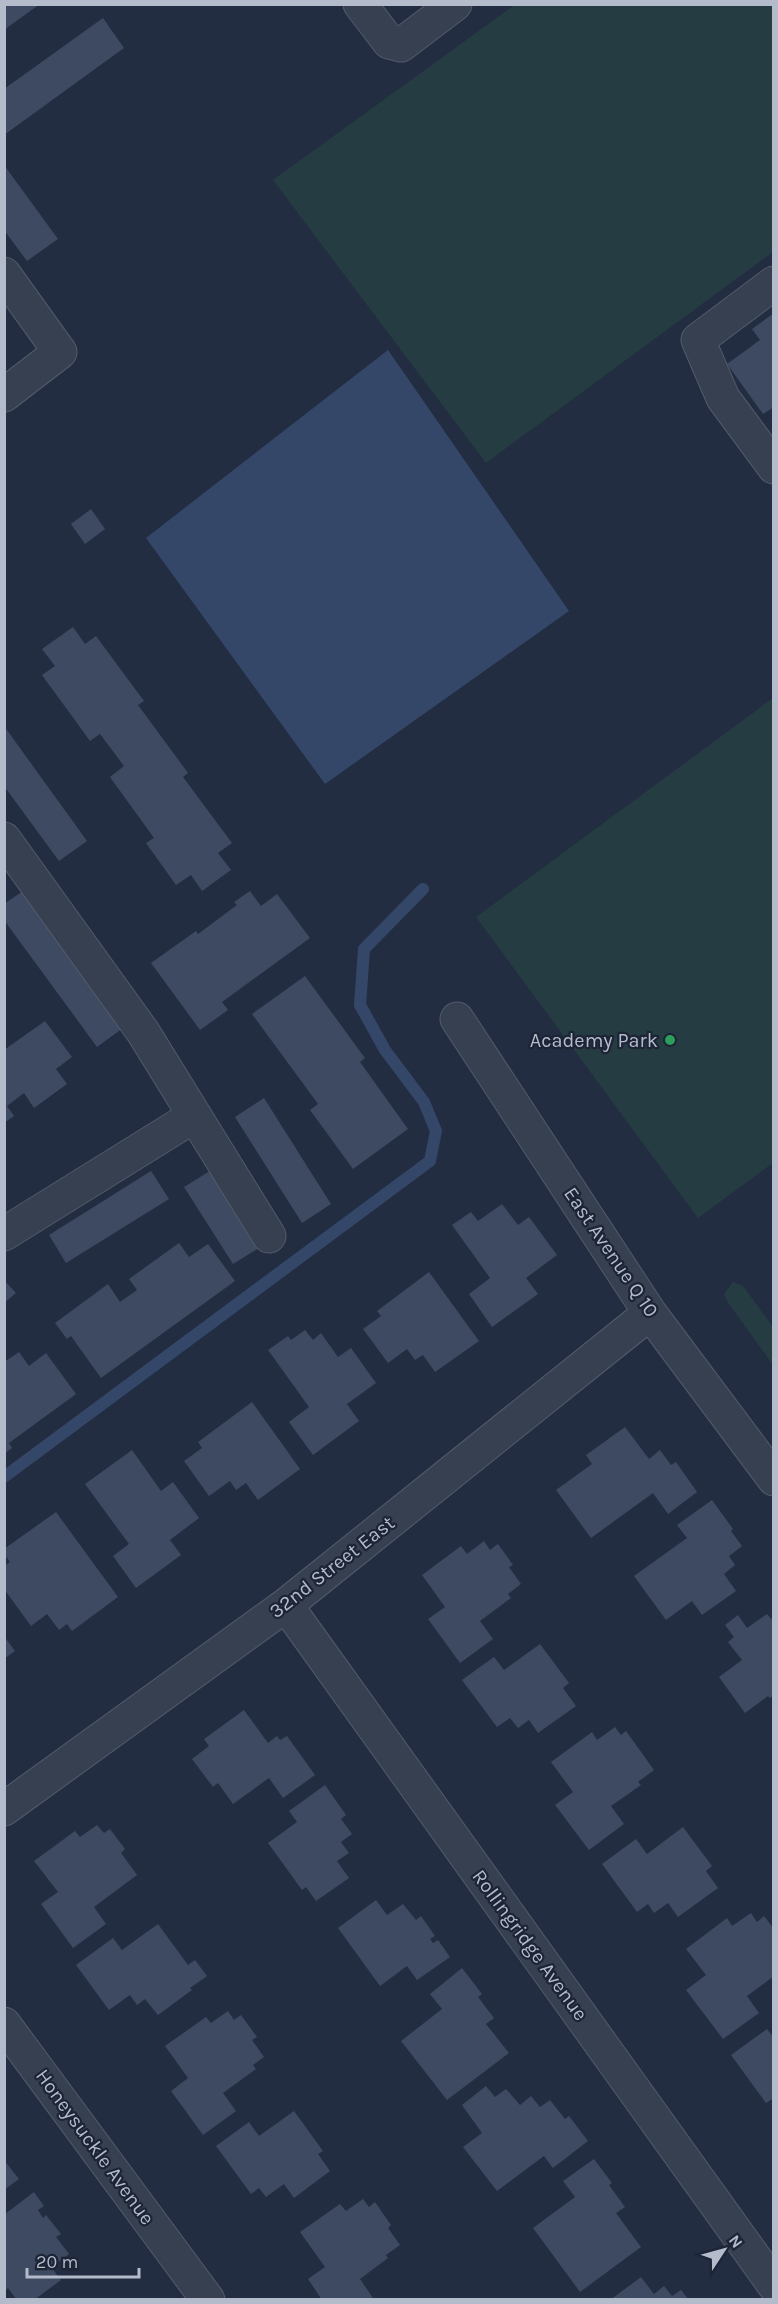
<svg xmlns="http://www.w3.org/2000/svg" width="778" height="2304" font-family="Karla,sans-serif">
<rect width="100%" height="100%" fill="#232d41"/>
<!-- green -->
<path fill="#253c42" d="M516 4 773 5V252L486 463 273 180Z
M773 698V1163L698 1218 476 917Z
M733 1282 743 1286 773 1327V1365L727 1301 724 1294Z"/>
<!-- water -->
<path fill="#354769" d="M388 350 569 611 325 784 146 538Z"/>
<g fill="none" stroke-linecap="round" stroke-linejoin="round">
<!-- stream -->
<path stroke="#354769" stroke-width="12" d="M4 1477 430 1161 436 1131 424 1102 385 1050 360 1005 364 949 423 889"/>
</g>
<!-- building -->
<path fill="#3e4a61" d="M4 4H40L4 30Z
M103 18 124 48 4 135V89Z
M4 165 58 239 27 261 4 230Z
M774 313V407L763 414 727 364 760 340 752 329Z
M91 509 105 529 85 544 71 524Z
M73 627 85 644 96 636 144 701 138 705 188 773 183 777 232 843 218 853 231 870 202 891 191 875 176 885 146 843 154 838 110 777 124 766 100 734 90 741 42 675 55 666 42 649Z
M4 726 87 841 59 861 4 786Z
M23 891 123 1028 97 1047 4 920V904Z
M250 891 261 906 277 894 310 938 222 1002 228 1010 200 1030 151 963 196 931 198 934 237 905 234 902Z
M305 976 365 1058 360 1062 408 1129 353 1169 310 1110 318 1104 252 1014Z
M45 1021 72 1057 56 1069 67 1084 34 1108 24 1093 7 1106 14 1116 4 1123V1050Z
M264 1098 331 1204 302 1223 235 1117Z
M213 1169 262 1246 233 1264 184 1187Z
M151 1171 169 1199 66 1263 49 1235Z
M502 1204 518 1225 529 1217 557 1255 526 1278 538 1294 492 1327 469 1294 490 1278 452 1225 471 1212 478 1221Z
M179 1243 189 1257 208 1244 235 1281 101 1378 71 1336 67 1339 55 1323 108 1284 120 1302 137 1290 129 1279Z
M429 1272 479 1341 435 1372 423 1355 415 1360 407 1349 388 1363 363 1329 381 1316 377 1311Z
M4 1280 16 1293 4 1303Z
M305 1330 313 1340 321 1333 338 1357 351 1348 376 1383 347 1404 359 1421 313 1455 289 1422 309 1407 268 1350 288 1336 291 1340Z
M19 1352 29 1366 46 1353 76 1394 9 1443 12 1448 4 1454V1362Z
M252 1402 300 1469 258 1500 246 1483 236 1490 230 1481 209 1496 184 1461 202 1448 198 1442Z
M625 1427 649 1459 660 1450 671 1465 676 1462 697 1492 668 1514 653 1493 591 1538 556 1490 592 1464 586 1455Z
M132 1450 161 1491 173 1482 199 1518 170 1540 181 1555 136 1588 113 1556 129 1544 85 1484Z
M712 1500 733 1529 731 1531 742 1546 729 1556 735 1565 724 1574 736 1591 702 1615 692 1601 666 1620 634 1576 687 1538 677 1525Z
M56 1512 118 1597 72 1631 67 1624 59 1630 47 1614 31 1626 4 1589V1566L10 1562 4 1554V1549Z
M484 1541 490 1550 498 1544 513 1565 509 1567 521 1584 508 1594 511 1598 480 1621 493 1639 460 1663 428 1619 445 1607 422 1575 461 1546 467 1554Z
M767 1614 774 1622V1695L770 1698 768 1696 745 1713 719 1677 742 1660 728 1642 734 1637 725 1625 738 1615 747 1628Z
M4 1636 15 1651 4 1659Z
M540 1644 569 1683 563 1688 576 1706 538 1733 529 1720 518 1728 510 1718 497 1727 462 1680 494 1657 504 1670Z
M244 1710 268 1743 277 1736 280 1740 287 1736 315 1775 283 1798 269 1778 233 1804 218 1783 213 1787 192 1759 209 1746 204 1739Z
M615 1727 621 1735 626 1731 654 1770 638 1782 641 1785 611 1806 624 1824 589 1850 555 1805 573 1792 551 1762 592 1732 597 1740Z
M325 1785 346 1815 341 1819 352 1834 341 1842 349 1853 337 1861 349 1878 316 1901 306 1887 302 1890 268 1843 297 1822 289 1811Z
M97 1825 104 1833 110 1829 125 1849 121 1853 137 1875 94 1907 106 1924 73 1948 41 1904 58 1892 34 1861 75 1831 80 1837Z
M683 1827 712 1866 706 1871 718 1888 678 1917 668 1903 654 1913 648 1904 637 1912 602 1864 636 1839 647 1854Z
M376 1900 387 1915 403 1904 416 1920 421 1916 435 1936 430 1939 433 1943 438 1940 450 1957 417 1980 407 1966 380 1986 338 1928Z
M751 1913 757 1922 764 1916 774 1929V1976L747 1996 759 2013 723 2039 686 1990 706 1975 686 1949 727 1918 732 1926Z
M158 1924 188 1965 195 1960 207 1976 190 1988 192 1990 158 2015 145 1999 137 2005 130 1995 109 2010 76 1965 113 1938 122 1950Z
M462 1968 482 1994 478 1997 494 2018 486 2024 509 2053 447 2100 401 2041 442 2009 430 1994Z
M228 2011 234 2020 241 2015 257 2037 252 2040 264 2057 253 2065 256 2069 223 2093 236 2111 203 2135 171 2091 188 2078 165 2046 206 2017 211 2023Z
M767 2029 774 2038V2098L766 2103 731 2055Z
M486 2086 495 2097 506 2089 520 2105 531 2096 540 2107 550 2100 565 2119 569 2116 588 2141 553 2168 544 2156 497 2191 463 2147 482 2133 462 2105Z
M294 2111 323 2151 318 2154 330 2171 294 2198 284 2184 266 2197 259 2188 251 2194 216 2146 249 2122 259 2136Z
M594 2159 612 2183 609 2185 625 2207 616 2213 641 2247 580 2292 533 2228 575 2197 563 2181Z
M4 2160 19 2179 4 2190Z
M34 2192 44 2206 38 2210 43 2218 46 2215 61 2234 56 2237 69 2254 51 2267 61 2280 34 2300H17L8 2288 5 2291V2214Z
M363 2199 369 2207 375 2202 391 2225 388 2228 400 2245 386 2255 388 2258 360 2279 373 2298 370 2300H322L308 2279 325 2267 300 2232 340 2204 346 2211Z
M641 2277 654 2294 664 2286 672 2296 681 2290 689 2300H610Z"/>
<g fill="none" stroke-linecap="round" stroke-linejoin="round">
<!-- minor casing -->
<g stroke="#525b6b" stroke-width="35">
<path id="minor" d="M360 4 389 42 401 45 455 4
M4 274 60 352 4 395
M774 283 698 340 723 398 774 467
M4 839 143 1032 269 1236
M457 1019 650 1313 774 1479
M4 1234 194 1116
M286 1605 774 2285
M4 1809 286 1605 650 1313
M4 2024 208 2300"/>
</g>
<!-- minor -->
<use href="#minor" stroke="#374051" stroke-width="33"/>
</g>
<!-- markers -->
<circle fill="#2e9e5b" stroke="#1c2436" stroke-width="2" cx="670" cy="1040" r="6"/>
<g text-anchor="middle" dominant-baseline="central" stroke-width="4.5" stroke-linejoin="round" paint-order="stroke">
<!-- poi labels -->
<g font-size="20" fill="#b4bbcb" stroke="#1c2436" text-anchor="end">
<text x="658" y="1040">Academy Park</text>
</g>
<!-- street labels -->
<g font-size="20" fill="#b4bbcb" stroke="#1c2436">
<text transform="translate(611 1252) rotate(56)">East Avenue Q 10</text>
<text transform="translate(332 1567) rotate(-38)">32nd Street East</text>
<text transform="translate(530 1945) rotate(54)">Rollingridge Avenue</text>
<text transform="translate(95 2147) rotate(54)">Honeysuckle Avenue</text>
</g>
</g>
<!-- border -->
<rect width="778" height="2304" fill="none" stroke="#b4bbcb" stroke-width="12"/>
<!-- north arrow -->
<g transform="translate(724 2250) rotate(54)" stroke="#1c2436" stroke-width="4.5" paint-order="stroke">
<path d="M0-4.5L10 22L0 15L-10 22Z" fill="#b4bbcb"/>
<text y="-9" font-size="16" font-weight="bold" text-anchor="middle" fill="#b4bbcb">N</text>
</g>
<!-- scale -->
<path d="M27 2268v9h112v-9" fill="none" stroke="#b4bbcb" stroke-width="3"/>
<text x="36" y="2268" font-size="18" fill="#b4bbcb" stroke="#1c2436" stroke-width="4.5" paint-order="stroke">20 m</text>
</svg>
